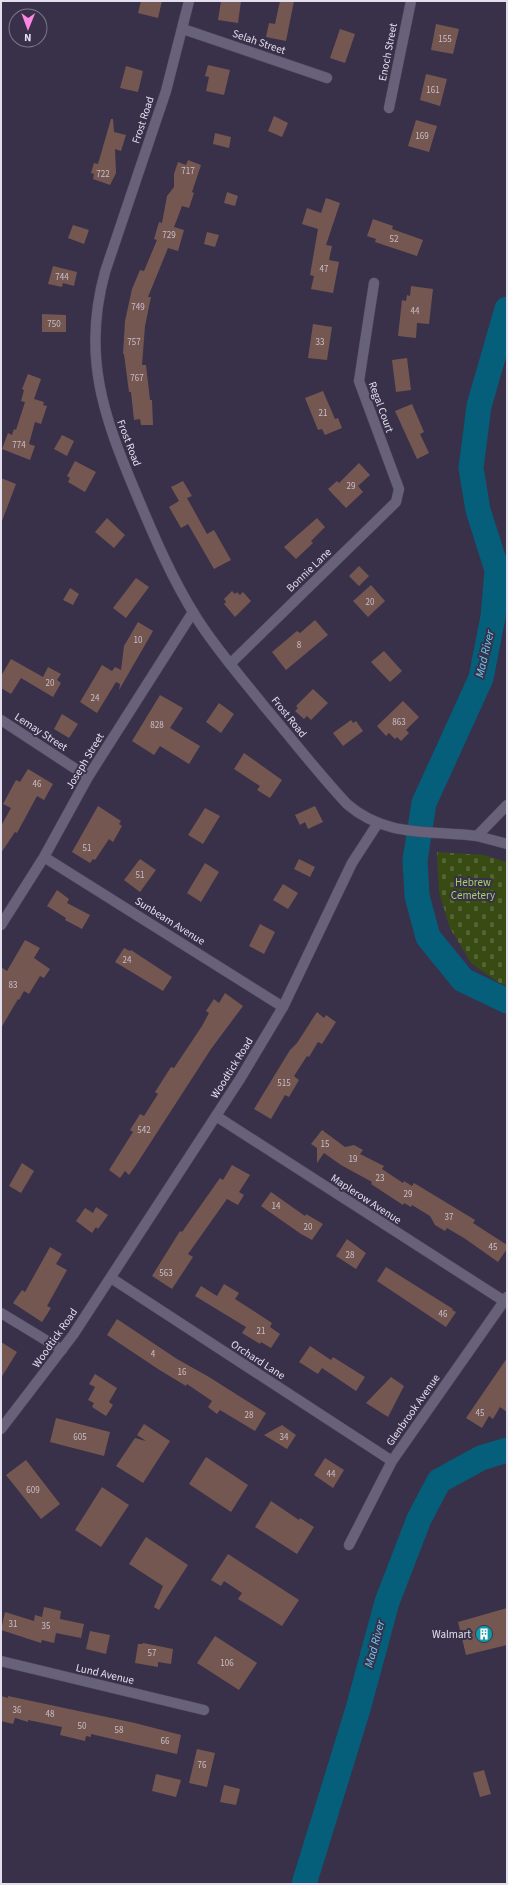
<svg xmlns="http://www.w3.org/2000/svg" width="508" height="1885" font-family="'Source Sans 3',sans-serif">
<defs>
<pattern id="cemetery-stones" width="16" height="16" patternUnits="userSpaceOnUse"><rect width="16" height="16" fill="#384b13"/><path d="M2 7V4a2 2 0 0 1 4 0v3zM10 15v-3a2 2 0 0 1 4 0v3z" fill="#556436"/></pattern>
</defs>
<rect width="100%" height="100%" fill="#383149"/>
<!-- cemetery -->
<path fill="url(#cemetery-stones)" d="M437 852 484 855 507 862V986L496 981 471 963 450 928 439 892Z"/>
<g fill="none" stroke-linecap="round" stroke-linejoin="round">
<!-- river -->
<path stroke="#055f7a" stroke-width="25" d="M507 309 479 406 471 468 478 510 497 570 493 617 481 678 424 803 415 860 417 896 428 937 463 980 507 1001
M304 1884 358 1709 387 1602 419 1519 439 1481 481 1458 507 1450"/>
</g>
<!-- building -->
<path fill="#755752" d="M141 1H162L158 18 138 13Z
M221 1H241L238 23 218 20Z
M280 1H294L286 41 266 37 269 23 275 24Z
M436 24 459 29 453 54 431 50Z
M340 29 355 34 345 63 330 58Z
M208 65 230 70 224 95 206 91 209 77 205 76Z
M126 66 143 71 138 92 120 88Z
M426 74 447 79 440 106 420 100Z
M274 116 288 123 282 137 268 131Z
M111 119H113L114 132 126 135 121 151 115 149 116 173 110 185 93 179 94 174 91 173 94 163 98 164Z
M416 120 437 126 429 152 408 146Z
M215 133 231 137 229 148 213 144Z
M188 160 201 165 192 192 194 193 189 208 182 206 174 227 184 230 178 251 168 248 148 297H151L145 326 142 365H146L150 400H152L153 425H141L140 419 134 420 131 392H129L124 354H123L125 321 132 289 140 270 144 271 157 240 154 239 159 222 162 223 167 196 174 187V174L178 162 186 165Z
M227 192 238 196 235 206 224 203Z
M326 198 340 203 326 245 332 246 329 260 339 262 333 293 311 289 314 276 310 275 318 229 302 224 307 208 321 213Z
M373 219 393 226 392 229 423 240 417 256 375 242 376 239 367 236Z
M73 225 89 230 84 244 68 238Z
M207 232 219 235 215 247 204 244Z
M53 266 77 272 74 286 63 283 62 287 48 284Z
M411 286 433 289 429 324 417 323 416 338 398 336 402 300 406 301 407 295 410 296Z
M42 314 66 315V332H42Z
M313 324 332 327 327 360 308 358Z
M407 358 411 390 396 392 392 360Z
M28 374 41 379 34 399 44 402 43 405 47 406 41 424 35 422 29 444 35 446 30 460 2 449 8 433 12 435 14 429 16 430 25 402 21 401 24 390 22 389Z
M323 391 335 419 338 418 342 428 325 435 322 429 318 430 305 398Z
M412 404 424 432 420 434 429 453 417 459 395 411Z
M62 435 74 441 67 456 54 449Z
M75 461 96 472 85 492 68 482 70 478 67 476Z
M359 463 370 475 358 486 363 492 346 508 328 489 337 481 339 483Z
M1 478 16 484 2 521H1Z
M183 481 192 496 187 498 207 534 214 530 231 560 214 569 188 524 181 528 169 507 179 501 171 487Z
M107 518 125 535 114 548 95 532Z
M317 518 325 527 311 541 313 543 296 559 284 547Z
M359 566 369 576 359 586 349 576Z
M136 578 149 587 126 618 113 608Z
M371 585 385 601 368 617 353 601Z
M70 588 79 594 73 605 63 600Z
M232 591 235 594 237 592 240 595 243 592 251 601 235 617 224 604 226 602 224 599Z
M315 620 328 635 286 670 272 652 297 631 300 633Z
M138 622 153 631 119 690 120 684 116 682 97 713 80 702 102 665 112 671 115 667 121 670 124 646Z
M384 651 402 671 390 682 371 662Z
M11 659 43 677 48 667 61 674 57 680 61 683 53 697 21 678 11 694 1 688V676Z
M313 689 328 703 311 720 307 716 304 719 295 711 298 708 296 706Z
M160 695 183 708 170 728 200 746 189 764 160 746 154 755 132 741Z
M403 701 419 717 406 730 409 733 401 741 397 737 395 739 389 733 386 736 377 726Z
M219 703 234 714 221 733 206 722Z
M62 714 78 724 69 738 54 729Z
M351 720 353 723 356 721 363 731 343 746 333 733Z
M244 753 282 780 270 798 257 790 260 786 234 769Z
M28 769 53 784 44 800 37 796 17 833 15 832 1 853V826L11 808 3 804 16 780 20 782Z
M98 806 121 821 119 824 122 826 113 842 109 839 95 860 93 859 90 863 72 852Z
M315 806 323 822 308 829 305 822 300 825 295 815Z
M205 808 220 816 203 844 188 835Z
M140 859 156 870 140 892 124 880Z
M299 859 315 867 310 877 294 869Z
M205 863 219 872 201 902 187 893Z
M283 884 298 893 288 909 273 900Z
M57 890 69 899 67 903 90 915 82 929 65 920 66 918 47 906Z
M260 924 275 932 264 954 249 946Z
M25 940 40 948 34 958 50 969 44 978 40 976 29 994 24 991 19 1000 18 999 1 1028V967L7 971Z
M124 948 130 951 131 950 172 977 163 991 115 962Z
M225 993 243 1006 211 1049 136 1165 129 1175 125 1171 120 1178 109 1170 133 1132 130 1130 140 1114 144 1116 158 1094 155 1092 171 1067 174 1068 202 1026 209 1013 206 1011 214 999 219 1003Z
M317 1012 324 1018 326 1015 336 1022 322 1044 318 1042 309 1057 307 1056 294 1076 299 1080 289 1097 285 1095 271 1119 254 1109 290 1050 297 1043Z
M322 1130 345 1147 354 1145 363 1150 360 1154 384 1166 382 1169 403 1183 404 1181 412 1186 414 1183 475 1220 473 1223 507 1245V1249L498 1262 464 1238 447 1228 445 1231 435 1225 430 1216 412 1205 411 1207 404 1203 403 1205 371 1184 372 1182 341 1165 324 1153 317 1163V1148L311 1144Z
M22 1163 34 1171 21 1193 9 1186Z
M232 1165 250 1175 239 1192 244 1195 238 1205 227 1199 188 1254 193 1257 172 1289 152 1276 180 1231 182 1232 220 1178 223 1180Z
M271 1192 305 1216 306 1214 323 1224 312 1240 301 1234 261 1206Z
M96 1207 108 1215 98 1229 96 1227 92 1233 76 1221 85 1208 93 1213Z
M347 1239 366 1253 356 1269 336 1256Z
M50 1247 62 1254 56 1264 67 1270 47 1306 51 1308 42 1322 13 1303 22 1290 25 1292Z
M386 1267 453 1309 452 1310 456 1312 446 1327 377 1281Z
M224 1284 239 1293 235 1299 272 1323 270 1327 280 1334 271 1348 261 1342 260 1344 242 1333 246 1327 195 1296 201 1286 217 1296Z
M117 1319 177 1359 209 1377 266 1413 255 1431 220 1410 217 1414 208 1407 212 1401 187 1384 186 1386 158 1369 107 1335Z
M1 1342 17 1352 1 1378Z
M310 1346 331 1360 333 1357 365 1377 356 1391 322 1368 318 1374 299 1362Z
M507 1358V1412L500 1407 493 1419 489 1416 482 1428 466 1418Z
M95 1374 117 1388 109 1402 113 1405 106 1416 92 1407 94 1403 88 1400 95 1387 89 1384Z
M391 1377 404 1386 388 1417 366 1403Z
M56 1418 110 1432 104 1456 50 1442Z
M144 1424 170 1441 143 1483 116 1466 135 1438 146 1441 137 1435Z
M282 1425 296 1435 287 1449 264 1435Z
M206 1457 248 1485 231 1512 189 1484Z
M325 1458 344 1470 333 1488 314 1475Z
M26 1460 60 1504 41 1519 6 1475Z
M102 1487 129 1505 101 1547 75 1530Z
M271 1501 299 1520 300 1518 314 1527 297 1554 255 1527Z
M146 1537 188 1565 159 1610 154 1607 163 1586 129 1564Z
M228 1554 299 1600 282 1626 238 1599 242 1593 224 1581 221 1586 211 1580Z
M44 1607 61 1611 60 1619 84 1624 81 1638 56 1633 54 1643 42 1640 41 1643 1 1630 5 1612 34 1621 35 1615 42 1617Z
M507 1608V1645L466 1655 458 1622Z
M90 1631 110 1635 106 1654 86 1649Z
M215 1636 257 1663 239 1690 197 1663Z
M143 1643 173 1649 171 1664 158 1662V1667L135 1663 138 1644H142Z
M1 1696 8 1698V1696L135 1723 181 1735 177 1754 91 1734V1737L86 1736 85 1741 60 1735 62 1727 28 1720V1722L15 1718 13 1724 1 1721Z
M197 1749 215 1753 207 1787 189 1783Z
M484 1770 491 1794 480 1797 473 1773Z
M156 1774 181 1780 176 1797 152 1791Z
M224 1785 240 1789 236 1805 220 1802Z"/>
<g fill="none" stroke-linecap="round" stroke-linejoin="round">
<!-- minor casing -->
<g stroke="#524c60" stroke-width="11">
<path id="minor" d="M183 29 327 78
M389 108 411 1
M230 664 396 502 399 489 359 381 374 283
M1 720 88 777
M44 857 283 1007
M1 925 44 857 88 777 193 612
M216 1116 504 1301
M111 1278 392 1461
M1 1313 62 1350
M349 1545 392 1461 507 1297
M1 1661 204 1710"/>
</g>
<!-- tertiary casing -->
<g stroke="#524c60" stroke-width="11">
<path id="tertiary" d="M477 836 507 844"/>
</g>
<!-- secondary casing -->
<g stroke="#524c60" stroke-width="11">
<path id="secondary" d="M189 1 166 91 105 272C82 355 103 415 135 491 153 534 171 577 196 617 216 649 241 677 264 706 292 739 318 773 347 804 386 838 430 830 477 836L507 805
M1 1429 73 1335 240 1079 283 1007 352 863 378 823"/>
</g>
<!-- minor -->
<use href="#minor" stroke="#68617a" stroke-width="10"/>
<!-- tertiary -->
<use href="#tertiary" stroke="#68617a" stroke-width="10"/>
<!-- secondary -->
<use href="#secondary" stroke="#68617a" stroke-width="10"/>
</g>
<!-- icons -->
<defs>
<g id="building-disc" transform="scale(0.9)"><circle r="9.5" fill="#0f9aa8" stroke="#383149"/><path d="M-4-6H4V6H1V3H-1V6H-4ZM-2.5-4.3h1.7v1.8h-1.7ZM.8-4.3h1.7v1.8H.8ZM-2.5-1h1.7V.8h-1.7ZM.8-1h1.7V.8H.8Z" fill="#fff"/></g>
</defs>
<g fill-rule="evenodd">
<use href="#building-disc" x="484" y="1634"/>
</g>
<g text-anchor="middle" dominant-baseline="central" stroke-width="4" stroke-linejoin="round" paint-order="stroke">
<!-- number labels -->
<g font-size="9" fill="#c8bdc7">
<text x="445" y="39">155</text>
<text x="433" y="90">161</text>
<text x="422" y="136">169</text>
<text x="188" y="171">717</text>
<text x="103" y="174">722</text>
<text x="169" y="235">729</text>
<text x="394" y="239">52</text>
<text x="324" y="269">47</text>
<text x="62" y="277">744</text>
<text x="138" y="307">749</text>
<text x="415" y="311">44</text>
<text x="54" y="324">750</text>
<text x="134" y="342">757</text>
<text x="320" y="342">33</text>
<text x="137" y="378">767</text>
<text x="323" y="413">21</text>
<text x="19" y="445">774</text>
<text x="351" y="486">29</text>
<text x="370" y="602">20</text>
<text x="138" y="640">10</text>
<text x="299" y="645">8</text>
<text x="50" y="683">20</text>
<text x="95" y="698">24</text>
<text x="399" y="722">863</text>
<text x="157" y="725">828</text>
<text x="37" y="784">46</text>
<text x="87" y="848">51</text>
<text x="140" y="875">51</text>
<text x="127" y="960">24</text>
<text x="13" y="985">83</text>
<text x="284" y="1083">515</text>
<text x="144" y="1130">542</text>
<text x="325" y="1144">15</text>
<text x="353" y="1159">19</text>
<text x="380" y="1178">23</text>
<text x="408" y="1194">29</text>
<text x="276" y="1206">14</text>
<text x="449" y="1217">37</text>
<text x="308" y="1227">20</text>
<text x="493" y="1247">45</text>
<text x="350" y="1255">28</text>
<text x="166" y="1273">563</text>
<text x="443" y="1314">46</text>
<text x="261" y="1331">21</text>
<text x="153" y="1354">4</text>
<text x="182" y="1372">16</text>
<text x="480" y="1413">45</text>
<text x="249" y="1415">28</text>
<text x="80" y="1437">605</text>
<text x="284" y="1437">34</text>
<text x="331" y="1474">44</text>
<text x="33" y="1490">609</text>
<text x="13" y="1624">31</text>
<text x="46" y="1626">35</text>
<text x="152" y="1653">57</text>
<text x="227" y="1663">106</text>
<text x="17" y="1710">36</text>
<text x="50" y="1714">48</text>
<text x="82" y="1726">50</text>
<text x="119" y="1730">58</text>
<text x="165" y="1741">66</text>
<text x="202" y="1765">76</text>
</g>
<!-- street labels -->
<g font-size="11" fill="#e3dfee" stroke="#383149">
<text transform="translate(259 42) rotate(19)">Selah Street</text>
<text transform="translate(388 52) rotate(-79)">Enoch Street</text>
<text transform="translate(143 120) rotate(-72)">Frost Road</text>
<text transform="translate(381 407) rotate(70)">Regal Court</text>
<text transform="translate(129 443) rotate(69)">Frost Road</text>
<text transform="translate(309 570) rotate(-44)">Bonnie Lane</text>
<text transform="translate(289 717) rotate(51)">Frost Road</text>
<text transform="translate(41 732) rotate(33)">Lemay Street</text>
<text transform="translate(85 761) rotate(-59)">Joseph Street</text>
<text transform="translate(170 921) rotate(32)">Sunbeam Avenue</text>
<text transform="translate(232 1068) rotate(-58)">Woodtick Road</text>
<text transform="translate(366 1199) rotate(33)">Maplerow Avenue</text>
<text transform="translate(55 1338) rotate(-55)">Woodtick Road</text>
<text transform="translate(258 1360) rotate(33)">Orchard Lane</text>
<text transform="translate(413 1410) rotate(-55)">Glenbrook Avenue</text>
<text transform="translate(105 1674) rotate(13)">Lund Avenue</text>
</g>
<!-- park labels -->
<g font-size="11" fill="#a9cf69" stroke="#383149">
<text x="473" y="882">Hebrew<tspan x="473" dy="13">Cemetery</tspan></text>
</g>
<!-- poi labels -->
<g font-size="11" fill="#e3dfee" stroke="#383149" text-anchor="end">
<text x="471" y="1634">Walmart</text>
</g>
<!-- water labels -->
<g font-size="12" font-style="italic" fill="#68cdf4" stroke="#383149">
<text transform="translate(485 654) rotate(-77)">Mad River</text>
<text transform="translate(375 1644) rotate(-75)">Mad River</text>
</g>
</g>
<!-- border -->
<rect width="508" height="1885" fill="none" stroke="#e3dfee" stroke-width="4"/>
<!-- north arrow -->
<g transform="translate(28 28) rotate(181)"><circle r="19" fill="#383149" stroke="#7c778b"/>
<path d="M0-3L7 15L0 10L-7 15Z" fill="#fd86e2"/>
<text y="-6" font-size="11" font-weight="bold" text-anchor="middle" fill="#e3dfee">N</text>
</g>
</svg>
